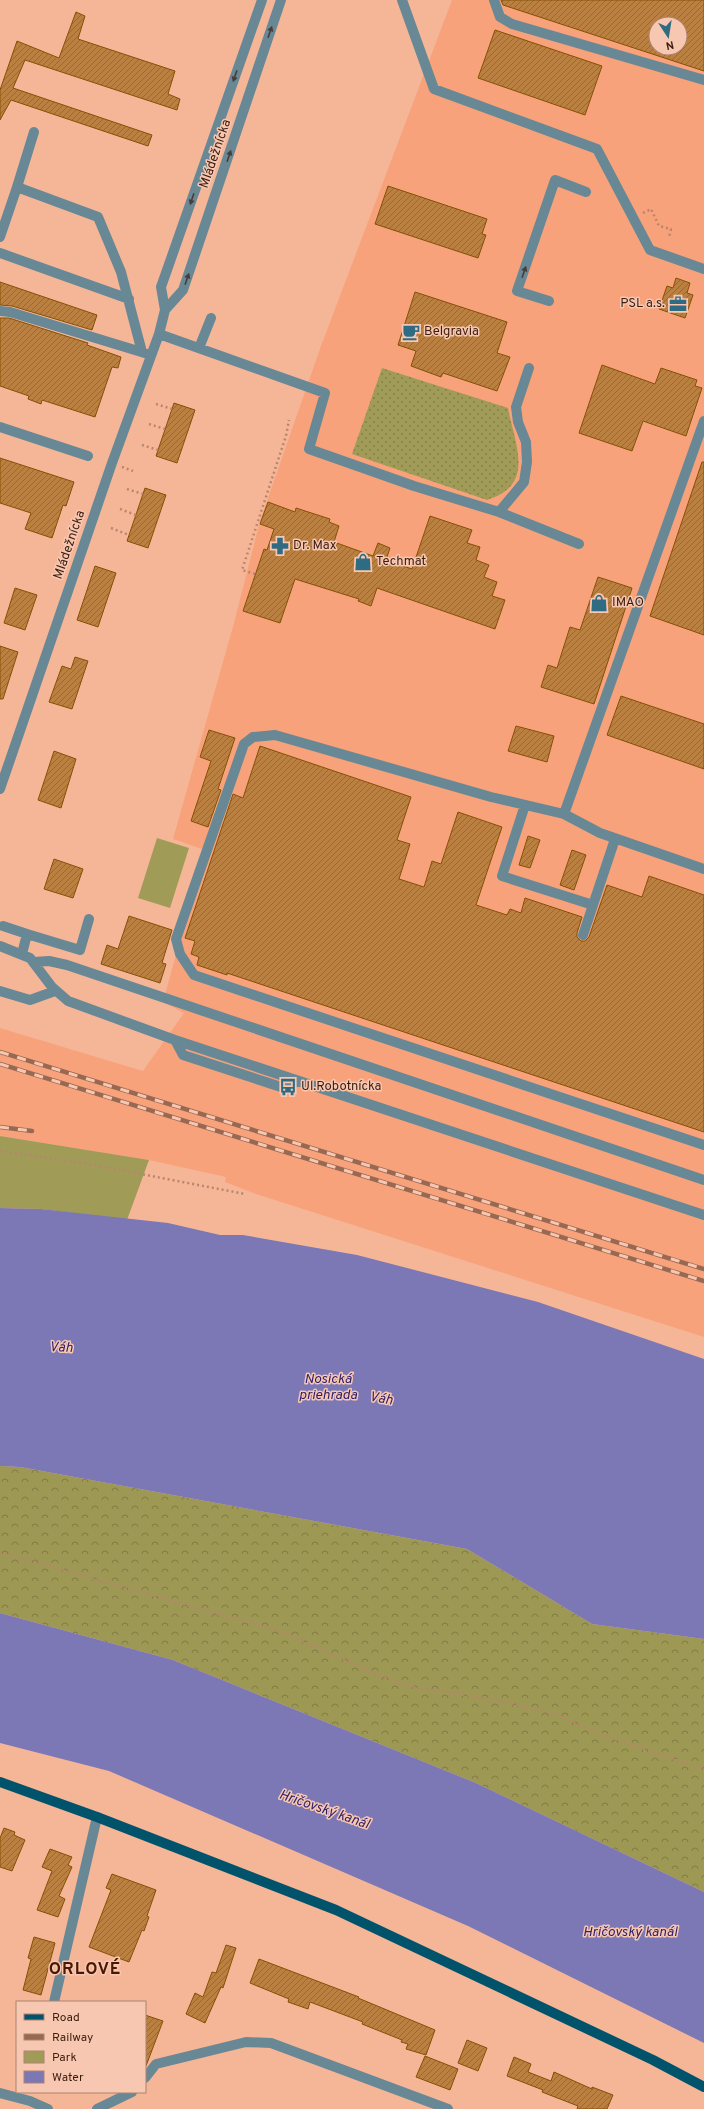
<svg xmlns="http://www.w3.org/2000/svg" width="704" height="2109" font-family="Overpass,sans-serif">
<defs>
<pattern id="grass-dots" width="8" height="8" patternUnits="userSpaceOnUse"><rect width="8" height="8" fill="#a09c58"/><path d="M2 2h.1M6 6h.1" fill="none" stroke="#847f47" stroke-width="1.8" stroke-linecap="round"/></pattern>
<pattern id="forest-crowns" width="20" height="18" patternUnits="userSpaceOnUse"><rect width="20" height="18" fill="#9d9954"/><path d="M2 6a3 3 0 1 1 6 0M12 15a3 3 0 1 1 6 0" fill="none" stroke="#817c44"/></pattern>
<pattern id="building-hatch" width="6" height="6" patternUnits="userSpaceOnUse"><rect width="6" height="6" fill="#b98042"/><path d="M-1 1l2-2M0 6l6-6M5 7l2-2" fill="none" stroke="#986836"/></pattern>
</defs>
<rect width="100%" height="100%" fill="#f5b698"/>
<!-- built -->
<path fill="#f7a27a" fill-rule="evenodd" d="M452 0H704V1337L256 1194 225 1182 226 1177 149 1160 0 1136V1028L143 1071 184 1013 163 1002 205 850 173 839 234 623 260 521 321 346ZM656 24H680V48H656Z"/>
<!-- grass -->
<path fill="url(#grass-dots)" d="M382 368 508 408C515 445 536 485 487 500L352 454Z"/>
<!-- forest -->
<path fill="url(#forest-crowns)" d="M0 1466 20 1467 467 1549 592 1624 704 1639V1892L476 1783 173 1660 0 1613Z"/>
<!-- green -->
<path fill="#a09c58" d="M157 838 189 848 170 908 138 898Z
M0 1136 149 1160 127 1220 41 1209 0 1208Z"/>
<!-- water -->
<path fill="#7b78b5" d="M0 1208 41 1209 168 1223 220 1235H243L357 1255 538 1302 704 1359V1639L592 1624 467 1549 20 1467 0 1466Z
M0 1613 173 1660 476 1783 704 1892V2043L468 1926 109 1771 0 1743Z"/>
<!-- building -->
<path fill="url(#building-hatch)" stroke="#865005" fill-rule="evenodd" d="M501 0H704V71L503 5ZM656 24H680V48H656Z
M76 12 85 16 78 39 175 71 168 94 180 99 177 110 25 60 13 88 152 135 148 146 11 100 0 120V90L17 41 59 58Z
M495 30 602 66 585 115 478 78Z
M388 186 487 219 482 234 486 235 478 258 375 224Z
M676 278 690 283 687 293 693 295 685 318 659 309 667 286 673 288Z
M0 282 97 315 92 330 12 306 0 305Z
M415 292 507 322 497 353 510 357 497 391 443 373 441 377 411 366 416 351 398 345Z
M0 318H9L88 343 87 345 121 357 118 368 112 367 95 417 42 400 41 404 28 399 29 396 0 386Z
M602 365 655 384 661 368 697 380 695 386 702 388 686 436 643 421 632 451 579 433Z
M174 403 195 410 177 463 156 456Z
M0 458 74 482 66 506 63 505 52 538 25 529 31 513 0 503Z
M702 462H704V635L650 616Z
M145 488 166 495 148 548 127 541Z
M268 502 295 512 296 508 330 519 329 522 339 526 334 542 373 556 378 543 390 548 386 560 412 569 430 516 472 530 467 543 480 547 476 560 489 565 484 577 497 582 492 596 505 600 495 629 377 588 371 606 358 601 359 599 295 579 280 623 243 611 264 549 267 550 274 529 260 524Z
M95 566 116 573 98 627 77 620Z
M598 577 632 588 594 704 541 687 548 665 557 668 570 627 580 630Z
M15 588 37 595 25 630 4 623Z
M0 646 18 652 3 699H0Z
M75 657 88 661 72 709 49 702 62 666 71 669Z
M621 696 704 724V769L607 735Z
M516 726 554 736 547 762 508 751Z
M209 730 235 738 218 789 221 790 208 827 191 821 211 761 200 757Z
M260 746 411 797 397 840 410 844 399 879 424 887 432 861 441 864 458 812 502 827 476 905 507 915 510 909 521 913 525 898 582 917 577 933V937L581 941H585L589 937 607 885 642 897 649 876 704 895V1132L227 973V975L197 965 199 957 191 954 195 941 185 938 233 794 243 798Z
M54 751 76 759 61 808 38 800Z
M528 836 540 840 530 868 519 865Z
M572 850 586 855 574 890 560 885Z
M54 859 83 869 73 898 44 889Z
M129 916 172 930 162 963 166 964 160 983 101 964 107 945 118 949Z
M4 1828 15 1832 14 1835 25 1840 12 1871 0 1867V1838Z
M50 1849 72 1857 68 1865 72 1867 59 1896 65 1899 58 1917 37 1910 52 1871 42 1867Z
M112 1874 156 1890 147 1916 149 1917 144 1931 142 1930 129 1962 89 1947 111 1890 106 1888Z
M34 1937 55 1943 41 1995 23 1990 31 1959 28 1958Z
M226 1945 236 1948 223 1988 221 1987 205 2023 186 2014 195 1993 203 1997 212 1972 216 1973Z
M259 1959 359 1997 358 1998 435 2030 426 2055 406 2049 408 2044 401 2042 402 2040 362 2024 363 2022 310 2002 308 2009 288 2002 289 1999 250 1983Z
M145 2015 163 2021 146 2066H145Z
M467 2040 487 2048 478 2071 458 2063Z
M425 2056 458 2069 450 2090 416 2077Z
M514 2057 531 2064 528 2072 551 2081 554 2072 592 2089V2087L613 2095 607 2109H577L578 2106 542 2092 543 2090 507 2076Z"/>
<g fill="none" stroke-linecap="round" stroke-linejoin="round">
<!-- path -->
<path stroke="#b9856c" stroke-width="2.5" stroke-dasharray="2 3" stroke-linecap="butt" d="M643 213 651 209 659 226 671 229 669 237
M156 404 172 409
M149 424 165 429
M142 445 158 450
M122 467 133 471
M127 489 143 494
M120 509 136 515
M111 528 129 535
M255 574 242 570 286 436 289 420
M0 1151 89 1164 245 1194
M0 1552 282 1632 383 1677 412 1687 479 1697 549 1712 609 1737 704 1769"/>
<!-- minor -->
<path stroke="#688895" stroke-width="10" d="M402 0 434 89 597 149 650 250 704 269
M494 0 500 17 512 24 704 80
M17 187 34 132
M0 237 17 187 98 217 121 272 142 352
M0 253 129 299
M549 301 517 291 555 180 586 192
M165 310 183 290 281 0
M0 311 10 312 148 354
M159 334 325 393 309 449 414 486 499 512 579 544
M199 348 211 318
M704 421 564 814 491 797 275 735 253 737 244 744 176 939 180 954 194 975 704 1145
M0 427 88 456
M499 512 524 482 527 462 526 442 518 422 516 407 529 368
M0 789 112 463 159 334 165 310 161 287 262 0
M525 805 502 876 593 905
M564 814 600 833 704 869
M3 926 27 934
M583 935 615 839
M0 946 30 958 52 987 68 1001 175 1040 704 1215
M22 954 27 934 80 950 89 919
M34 962 49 961 67 965 704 1180
M0 991 30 1000 55 991
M175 1040 183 1055 281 1087 299 1081
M54 2002 97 1817
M145 2078 156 2064 246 2042 271 2043 448 2109
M0 2093 30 2101 48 2109
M97 2109 132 2092"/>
<!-- major -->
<path stroke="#00536b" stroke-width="10" d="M0 1782 97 1817 336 1910 653 2060 704 2087"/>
<!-- rail casing -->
<g stroke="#976953" stroke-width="4.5">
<path id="rail" d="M0 1052 704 1269
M0 1064 704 1281
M0 1127 32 1131"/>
</g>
<!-- rail -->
<use href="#rail" stroke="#f8c7b1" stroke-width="3" stroke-dasharray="9" stroke-linecap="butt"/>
</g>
<!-- one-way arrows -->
<defs><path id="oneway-solid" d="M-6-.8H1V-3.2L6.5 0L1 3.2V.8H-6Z"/></defs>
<g fill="#483d37">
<use href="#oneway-solid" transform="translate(270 32) rotate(-71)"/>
<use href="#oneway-solid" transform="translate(235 76) rotate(109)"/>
<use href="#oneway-solid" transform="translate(229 156) rotate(-71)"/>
<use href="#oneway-solid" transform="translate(192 199) rotate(109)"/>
<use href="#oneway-solid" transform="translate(524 272) rotate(-71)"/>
<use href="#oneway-solid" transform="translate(187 279) rotate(-71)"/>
</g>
<!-- icons -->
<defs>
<g id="office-bare" transform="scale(1.38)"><path d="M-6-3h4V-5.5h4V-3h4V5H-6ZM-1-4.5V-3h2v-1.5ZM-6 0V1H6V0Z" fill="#2f6c83" stroke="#f8c7b1" stroke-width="2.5" paint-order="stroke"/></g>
<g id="cafe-bare" transform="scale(1.38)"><path d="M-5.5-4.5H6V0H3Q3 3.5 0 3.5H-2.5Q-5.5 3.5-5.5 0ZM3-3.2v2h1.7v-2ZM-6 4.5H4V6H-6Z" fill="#2f6c83" stroke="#f8c7b1" stroke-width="2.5" paint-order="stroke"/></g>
<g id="pharmacy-bare" transform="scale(1.38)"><path d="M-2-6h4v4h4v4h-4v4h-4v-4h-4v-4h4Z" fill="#2f6c83" stroke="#f8c7b1" stroke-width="2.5" paint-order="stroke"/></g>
<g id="shop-bare" transform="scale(1.38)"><path d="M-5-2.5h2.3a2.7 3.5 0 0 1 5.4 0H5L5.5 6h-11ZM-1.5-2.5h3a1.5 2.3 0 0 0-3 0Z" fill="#2f6c83" stroke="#f8c7b1" stroke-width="2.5" paint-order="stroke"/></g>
<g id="bus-bare" transform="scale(1.38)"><path d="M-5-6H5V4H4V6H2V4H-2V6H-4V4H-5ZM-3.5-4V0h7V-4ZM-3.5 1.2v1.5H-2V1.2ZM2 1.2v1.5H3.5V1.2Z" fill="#2f6c83" stroke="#f8c7b1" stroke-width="2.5" paint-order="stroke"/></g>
</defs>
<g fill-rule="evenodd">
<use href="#office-bare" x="678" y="304"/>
<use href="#cafe-bare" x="411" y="332"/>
<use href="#pharmacy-bare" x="280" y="546"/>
<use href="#shop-bare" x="363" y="562"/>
<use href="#shop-bare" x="599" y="603"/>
<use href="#bus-bare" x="288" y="1087"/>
</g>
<g text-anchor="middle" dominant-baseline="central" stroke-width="3" stroke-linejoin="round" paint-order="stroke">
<!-- street labels -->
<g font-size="13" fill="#3b1d0f" stroke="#f8c7b1">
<text transform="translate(216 154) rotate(-71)">Mládežnícka</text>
<text transform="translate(70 545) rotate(-71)">Mládežnícka</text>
</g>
<!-- poi labels -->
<g font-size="13" fill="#3b1d0f" stroke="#f8c7b1" text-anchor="start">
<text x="665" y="304" text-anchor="end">PSL a.s.</text>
<text x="424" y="332">Belgravia</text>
<text x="293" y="546">Dr. Max</text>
<text x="376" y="562">Techmat</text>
<text x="612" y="603">IMAO</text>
<text x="301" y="1087">Ul.Robotnícka</text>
</g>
<!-- water labels -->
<g font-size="14" font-style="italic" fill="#2d1e67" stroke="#f8c7b1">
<text transform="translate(61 1348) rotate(3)">Váh</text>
<text x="328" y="1379">Nosická<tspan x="328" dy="16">priehrada</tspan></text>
<text transform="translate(381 1399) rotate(10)">Váh</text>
<text transform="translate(324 1810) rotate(19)">Hričovský kanál</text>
<text x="630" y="1932">Hričovský kanál</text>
</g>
<!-- district labels -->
<g font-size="17" font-weight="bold" letter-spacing="1" fill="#491800" stroke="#f8c7b1">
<text x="85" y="1970">ORLOVÉ</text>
</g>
</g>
<!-- legend -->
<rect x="16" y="2001" width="130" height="92" fill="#f8c7b1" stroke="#ac8370"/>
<rect x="24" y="2014" width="20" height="6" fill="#00536b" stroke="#ac8370"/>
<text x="52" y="2021" font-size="12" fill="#3b1d0f">Road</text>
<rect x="24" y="2034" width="20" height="6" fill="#976953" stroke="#ac8370"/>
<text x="52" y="2041" font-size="12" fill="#3b1d0f">Railway</text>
<rect x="24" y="2051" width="20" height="12" fill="#a09c58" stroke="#ac8370"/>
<text x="52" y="2061" font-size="12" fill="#3b1d0f">Park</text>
<rect x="24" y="2071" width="20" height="12" fill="#7b78b5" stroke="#ac8370"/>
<text x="52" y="2081" font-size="12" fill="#3b1d0f">Water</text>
<!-- north arrow -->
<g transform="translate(668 36) rotate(168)"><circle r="19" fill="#f8c7b1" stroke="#ac8370"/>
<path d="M0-3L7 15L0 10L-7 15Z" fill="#2f6c83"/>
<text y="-6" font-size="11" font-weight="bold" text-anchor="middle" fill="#3b1d0f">N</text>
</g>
</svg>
